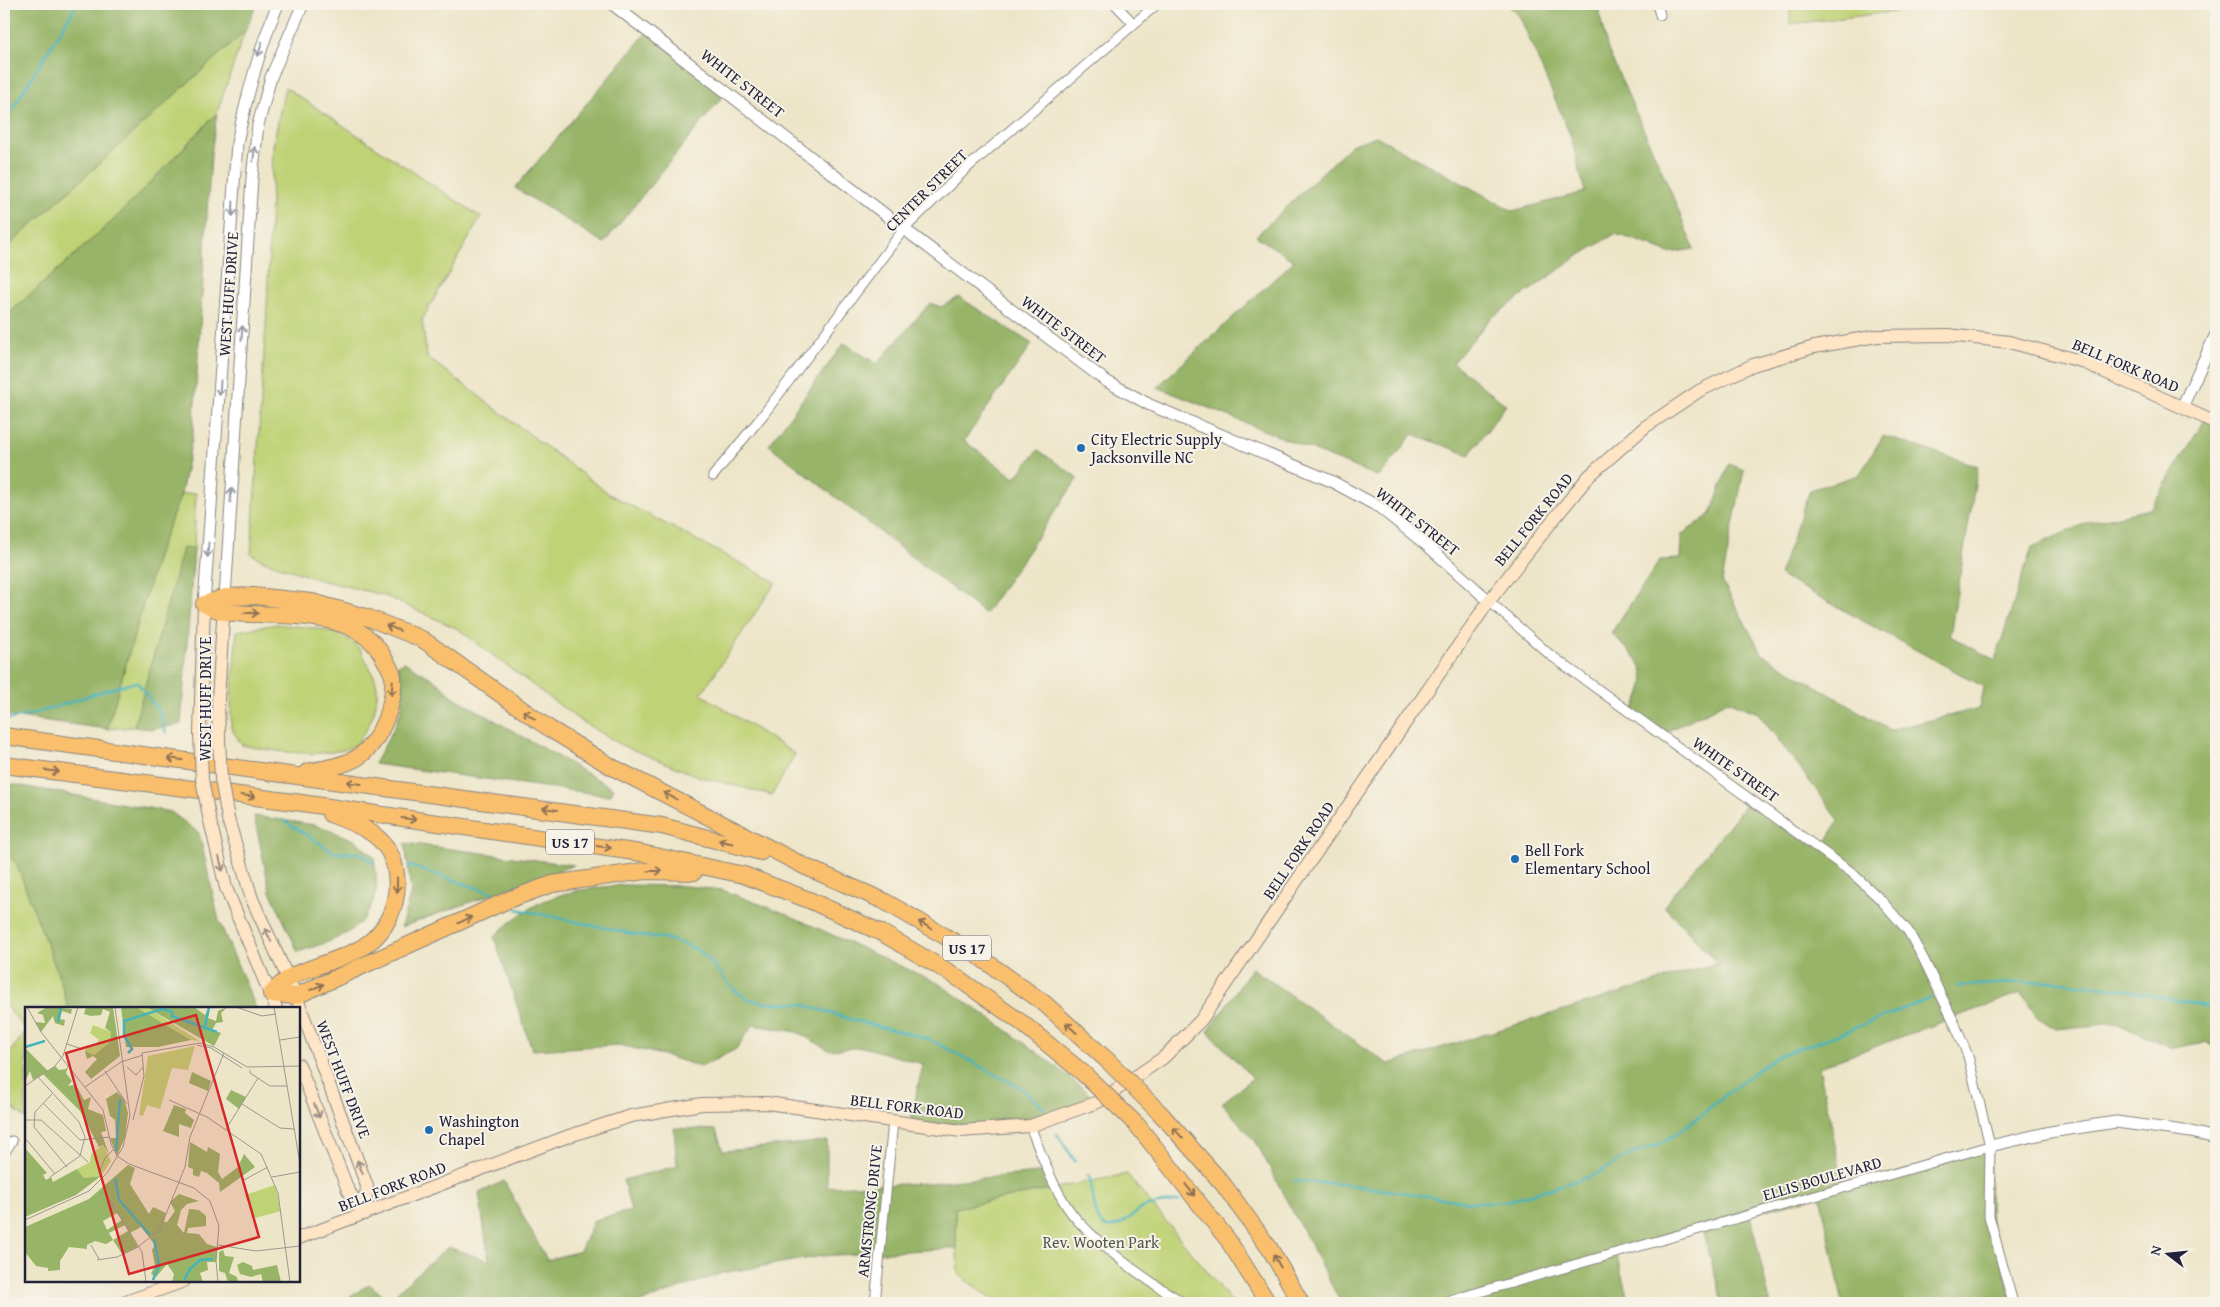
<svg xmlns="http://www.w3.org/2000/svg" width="2220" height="1307" font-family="'Gentium Book Plus',serif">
<rect width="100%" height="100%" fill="#f7f3e8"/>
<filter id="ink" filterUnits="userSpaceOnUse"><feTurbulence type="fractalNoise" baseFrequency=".02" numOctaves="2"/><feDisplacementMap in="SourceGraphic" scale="10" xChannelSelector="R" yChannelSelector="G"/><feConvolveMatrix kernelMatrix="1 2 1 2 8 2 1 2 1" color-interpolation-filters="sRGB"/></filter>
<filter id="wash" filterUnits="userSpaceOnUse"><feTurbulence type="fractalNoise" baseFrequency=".0096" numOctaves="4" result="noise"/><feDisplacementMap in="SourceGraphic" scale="20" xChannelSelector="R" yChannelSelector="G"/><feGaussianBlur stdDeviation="1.12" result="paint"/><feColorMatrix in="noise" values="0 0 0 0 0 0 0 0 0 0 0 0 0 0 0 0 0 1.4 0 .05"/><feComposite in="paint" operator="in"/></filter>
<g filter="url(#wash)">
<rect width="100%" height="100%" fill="#ede5c8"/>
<!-- green -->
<path fill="#bfd276" stroke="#707a58" d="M1790 4H1959L1790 24Z
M245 31 217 113 119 215 4 318V250Z
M285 87 481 217 422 320 427 357 609 494 776 582 701 694 795 754 772 795 700 777 621 745 578 719 458 629 383 595 320 580 264 561 251 554 267 307 273 146Z
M196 493 194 549H183L134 727 107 729 158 553 181 494Z
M276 624C303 627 339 627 359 648 363 653 366 660 368 665 378 681 379 691 375 708 374 716 362 740 355 745 330 760 270 751 242 745L231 728V699L237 631Z
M4 852 17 865 61 982 68 1008H26V1030L4 1003Z
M26 1031V1119L4 1101V1060Z
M1127 1174 1233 1303H993L992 1299 958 1274 955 1208Z"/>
<!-- forest -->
<path fill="#97b467" stroke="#5c6b51" d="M4 4H257L245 31 4 250Z
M1507 4H1597L1608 50 1666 180 1694 249 1669 253 1639 241 1615 234 1577 257 1491 318 1453 363 1506 405 1469 455 1413 434 1379 477 1157 387 1294 261 1256 236 1351 145 1376 136 1513 211 1585 192 1571 137 1520 17Z
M648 31 727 91 604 243 515 188Z
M217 113 211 154 193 434 181 494 158 553 107 729 4 715V318L119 215Z
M959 297 1032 344 964 441 1015 478 1038 450 1078 478 985 614 769 445 844 343 877 364 930 303 941 307Z
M2206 418 2216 423V1049L2206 1042 2172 1048 2116 1023 2056 1029 2037 1017 2021 993 1819 1067 1844 1188 1990 1146 1989 1216 2013 1303H1843L1820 1195 1750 1215 1770 1303H1723L1702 1229 1616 1253 1629 1303H1341L1256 1142 1222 1103 1253 1078 1208 1032 1252 968 1388 1064 1717 963 1664 906 1740 812 1748 798 1822 849 1839 820 1758 713 1728 701 1660 735 1631 714C1655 670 1643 665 1611 633L1660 560 1680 559 1681 535 1711 514 1729 464 1744 470 1722 581 1762 654 1890 730 1980 708 1984 687 1779 575 1810 490 1859 475 1883 436 1978 466 1950 636 1995 660 2032 547 2086 523 2150 509Z
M183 548 194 549 181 724 152 729 134 727Z
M404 662 433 679 454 697 614 789 610 795H604L374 764C391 733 415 701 397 666Z
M4 783 171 812 199 833 219 921 256 1008H68L61 982 17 865 4 852Z
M254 816 315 825 355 840 374 857C375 869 379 887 374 899 362 935 330 941 298 952L270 891Z
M405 843 574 865 401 927 411 892Z
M623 885 685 886 722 890 784 913 938 983 998 1024 1066 1074 1098 1102 1030 1126 910 1124 923 1064 863 1047 829 1050 797 1032 753 1025 736 1049 701 1067 663 1055 619 1045 532 1050 494 937C535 896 567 890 623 885Z
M674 1128 716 1130 723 1151 827 1141V1187L929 1183 1049 1172 1055 1188 955 1208 957 1248 822 1256 722 1273 639 1303H341L369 1284 388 1300 448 1247 489 1261 479 1193 504 1181 547 1260 580 1251 594 1220 631 1211 623 1180 677 1166Z"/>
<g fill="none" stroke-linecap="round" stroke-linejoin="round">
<!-- stream -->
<path stroke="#44b4bb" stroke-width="2.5" d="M4 123 77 4
M4 720C52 713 91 691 137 682L160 713 166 733
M283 820 335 853H361L373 863
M409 866 493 893
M517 909 642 936 664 938 686 945 698 950 712 963 733 989 748 999 768 1003 802 1004 849 1019 929 1039 1019 1087 1044 1108
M1957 986 2052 981 2121 989 2209 1007 2216 1013
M1056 1133 1075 1161
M1088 1175C1095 1189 1091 1209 1101 1223 1113 1238 1136 1210 1145 1207 1156 1204 1168 1203 1179 1201
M1294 1181 1343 1184 1469 1202 1485 1203 1511 1200 1592 1176 1632 1154 1658 1145 1683 1129 1758 1069 1780 1055 1837 1035 1931 998"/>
</g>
</g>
<g filter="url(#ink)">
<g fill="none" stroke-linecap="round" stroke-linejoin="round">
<!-- minor casing -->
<g stroke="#888482" stroke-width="11">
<path id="minor" d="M1115 4 1134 24
M1657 4 1660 15
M713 476 763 415 904 229 968 167 1157 4
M1489 601 1549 654 1851 872 1880 899 1908 931 1923 958 1954 1022 1968 1056 1990 1146 1989 1216 2013 1303
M1030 1126C1042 1156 1056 1197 1078 1221 1109 1254 1146 1280 1184 1303
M4 1153 12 1141
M875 1303 893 1122
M1441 1303 1990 1146"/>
</g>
<!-- tertiary casing -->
<g stroke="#888482" stroke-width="13">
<path id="tertiary" d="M612 4 904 229 1106 381 1150 405 1331 481 1379 507 1429 547 1489 601
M2182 407 2216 334
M225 597 252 178 258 125 271 77 303 4
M204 604 237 143C247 95 259 49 278 4
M1990 1146 2050 1132 2116 1122 2191 1132 2216 1138"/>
</g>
<!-- secondary casing -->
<g stroke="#888482" stroke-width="14">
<path id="secondary" d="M200 733 204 604
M219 737 218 700 224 603
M209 817 226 888 276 1008
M228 819 252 899 296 996 367 1186 364 1214
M299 1065 348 1190 364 1214
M299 1238 566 1137 631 1116 702 1104 767 1103 961 1131 1030 1126 1098 1102 1163 1058 1201 1020 1489 601 1545 530 1589 476 1645 427 1699 391 1753 365 1814 347 1877 336 1949 335 2009 342 2081 361 2216 423
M123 1303 184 1281"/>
</g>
<!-- motorway casing -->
<g stroke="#888482" stroke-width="18">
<path id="motorway" d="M204 604 225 597 254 596 312 602 369 618 422 639 550 729 612 767 806 867 884 901 974 953 1044 1003 1108 1061
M204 604C211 607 218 611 225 612 275 619 358 604 385 660 388 665 392 671 393 677 394 690 391 706 386 718 369 761 350 764 307 772
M4 736 662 826 761 852
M4 765 302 803 641 853 744 875 809 900 882 933 952 974 1022 1023 1083 1073
M271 994 296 996 508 900 552 884 645 871 694 872
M271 994C276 989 281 983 288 979 295 973 307 970 315 967 330 961 348 956 361 948 387 933 400 903 396 874 392 836 360 825 330 814
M1161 1114 1223 1184 1270 1249 1301 1303
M1137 1125 1228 1240 1268 1303"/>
</g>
<!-- minor -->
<use href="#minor" stroke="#fff" stroke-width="9"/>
<!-- tertiary -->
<use href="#tertiary" stroke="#fff" stroke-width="11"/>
<!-- secondary -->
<use href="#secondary" stroke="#fde5c5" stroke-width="12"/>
<!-- motorway -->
<use href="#motorway" stroke="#f9bf6d" stroke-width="16"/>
<!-- secondary-bridge casing -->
<g stroke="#888482" stroke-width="14" stroke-linecap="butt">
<path id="secondary-bridge" d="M200 733 202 779 209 817
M219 737 221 779 228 819"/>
</g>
<!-- motorway-bridge casing -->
<g stroke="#888482" stroke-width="18" stroke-linecap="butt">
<path id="motorway-bridge" d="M1108 1061 1161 1114
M1083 1073 1137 1125"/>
</g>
<!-- secondary-bridge -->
<use href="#secondary-bridge" stroke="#fde5c5" stroke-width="12"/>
<!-- motorway-bridge -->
<use href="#motorway-bridge" stroke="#f9bf6d" stroke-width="16"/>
</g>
<!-- one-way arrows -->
<defs><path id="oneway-shaft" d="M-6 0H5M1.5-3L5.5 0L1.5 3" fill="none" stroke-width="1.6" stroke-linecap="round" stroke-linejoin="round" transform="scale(1.25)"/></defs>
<g stroke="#9c9ca7">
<use href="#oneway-shaft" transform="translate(260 49) rotate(107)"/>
<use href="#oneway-shaft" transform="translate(254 154) rotate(-83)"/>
<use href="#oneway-shaft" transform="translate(233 209) rotate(93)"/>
<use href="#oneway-shaft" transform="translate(242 333) rotate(-86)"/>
<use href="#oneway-shaft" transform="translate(220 388) rotate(94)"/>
<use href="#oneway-shaft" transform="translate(231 495) rotate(-86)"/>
<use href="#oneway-shaft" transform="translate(208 550) rotate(94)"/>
</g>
<g stroke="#8e7054">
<use href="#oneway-shaft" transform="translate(251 613) rotate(2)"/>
<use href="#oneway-shaft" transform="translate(393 628) rotate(-158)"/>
<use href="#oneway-shaft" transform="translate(392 688) rotate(95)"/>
<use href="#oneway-shaft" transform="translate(529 715) rotate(-145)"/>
<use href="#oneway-shaft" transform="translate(175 759) rotate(-172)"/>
<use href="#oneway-shaft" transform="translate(52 771) rotate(7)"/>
<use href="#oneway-shaft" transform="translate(354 783) rotate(-172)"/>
<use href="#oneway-shaft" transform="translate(248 796) rotate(7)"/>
<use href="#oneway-shaft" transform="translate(670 796) rotate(-153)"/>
<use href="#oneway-shaft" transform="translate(550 809) rotate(-172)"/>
<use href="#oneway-shaft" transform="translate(409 819) rotate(8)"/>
<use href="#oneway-shaft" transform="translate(726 842) rotate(-166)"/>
<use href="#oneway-shaft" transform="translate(604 847) rotate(8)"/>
<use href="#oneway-shaft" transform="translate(655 871)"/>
<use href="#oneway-shaft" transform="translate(397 885) rotate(90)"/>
<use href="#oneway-shaft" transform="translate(465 920) rotate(-25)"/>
<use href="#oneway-shaft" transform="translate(925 925) rotate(-151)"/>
<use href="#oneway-shaft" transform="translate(317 987) rotate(-24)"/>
<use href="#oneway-shaft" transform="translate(1071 1028) rotate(-138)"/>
<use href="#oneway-shaft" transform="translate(1178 1133) rotate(-132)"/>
<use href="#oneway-shaft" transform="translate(1190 1190) rotate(52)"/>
<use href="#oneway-shaft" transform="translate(1277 1261) rotate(-120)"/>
</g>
<g stroke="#9a8d87">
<use href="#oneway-shaft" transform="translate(221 864) rotate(76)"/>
<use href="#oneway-shaft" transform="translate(268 935) rotate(-115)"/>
<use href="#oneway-shaft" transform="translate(317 1111) rotate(68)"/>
<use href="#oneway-shaft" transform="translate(360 1167) rotate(-111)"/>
</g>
</g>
<!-- markers -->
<g fill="#1f6fb2" stroke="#f7f3e8" stroke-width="2">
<circle cx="1081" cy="448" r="5"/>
<circle cx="1515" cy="859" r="5"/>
<circle cx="429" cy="1130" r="5"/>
</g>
<g text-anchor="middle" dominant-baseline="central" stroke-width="4" stroke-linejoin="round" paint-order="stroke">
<!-- shield labels -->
<g fill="#f7f3e8" stroke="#62616f" stroke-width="1">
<rect x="546" y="829.5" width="48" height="25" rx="4"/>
<rect x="943" y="935.5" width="48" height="25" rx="4"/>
</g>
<g font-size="15" font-weight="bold" fill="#22223b">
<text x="570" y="842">US 17</text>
<text x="967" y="948">US 17</text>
</g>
<!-- street labels -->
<g font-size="16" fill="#22223b" stroke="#f7f3e8">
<text transform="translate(743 83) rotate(38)">WHITE STREET</text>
<text transform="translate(926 190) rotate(-45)">CENTER STREET</text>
<text transform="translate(228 294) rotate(-86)">WEST HUFF DRIVE</text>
<text transform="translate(1064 329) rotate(37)">WHITE STREET</text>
<text transform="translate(2126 365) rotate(23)">BELL FORK ROAD</text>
<text transform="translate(1533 519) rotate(-51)">BELL FORK ROAD</text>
<text transform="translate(1418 521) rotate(38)">WHITE STREET</text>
<text transform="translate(205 699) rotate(-90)">WEST HUFF DRIVE</text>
<text transform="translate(1736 769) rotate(35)">WHITE STREET</text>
<text transform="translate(1298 850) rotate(-56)">BELL FORK ROAD</text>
<text transform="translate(344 1079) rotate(69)">WEST HUFF DRIVE</text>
<text transform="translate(907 1106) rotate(7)">BELL FORK ROAD</text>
<text transform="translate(1822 1178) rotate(-16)">ELLIS BOULEVARD</text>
<text transform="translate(392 1186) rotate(-21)">BELL FORK ROAD</text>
<text transform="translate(869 1211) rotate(-84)">ARMSTRONG DRIVE</text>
</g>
<!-- poi labels -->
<g font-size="16" fill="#22223b" stroke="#f7f3e8" text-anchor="start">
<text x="1091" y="439">City Electric Supply<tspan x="1091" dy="18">Jacksonville NC</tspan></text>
<text x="1525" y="850">Bell Fork<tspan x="1525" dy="18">Elementary School</tspan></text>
<text x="439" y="1121">Washington<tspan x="439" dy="18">Chapel</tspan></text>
</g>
<!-- park labels -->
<g font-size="16" fill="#51574d" stroke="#f7f3e8">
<text x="1101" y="1242">Rev. Wooten Park</text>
</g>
</g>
<!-- overview -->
<g transform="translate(25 1007)">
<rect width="275" height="275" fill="#ede5c8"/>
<path d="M111 0H121L175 34 166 33ZM68 18 86 25 85 35 69 48 60 44 62 38 69 40 74 33 65 26ZM170 39 163 63 147 61 135 102 122 98 118 109 114 108 123 49ZM78 138 86 154 76 169 59 171 52 162 65 155 66 147ZM250 178 256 204 230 211 220 188Z" fill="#bfd276"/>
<path d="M22 0 47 2 46 7 37 4 35 12 40 13 39 19 30 16 28 9 16 25 10 15 20 16 18 8 12 6ZM61 0H88L95 49 66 72 60 65 72 52 68 49 62 52 60 44 69 48 85 35 86 25 80 21 85 5 78 2 76 8 66 9 59 7ZM96 0H111L166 33 133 40H101ZM121 0H169L180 8 185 0 183 11 191 14 193 4 202 0 196 6 198 15 191 16 187 23 196 26 189 39ZM0 41 23 64 30 59 34 63 41 62 44 57 41 66 47 74 43 79 48 78 53 82 59 93 66 90 63 102 78 108 81 124 76 125 84 147 78 138 74 140 55 104 18 67 8 73 5 64 0 75ZM167 65 186 74 183 84 164 76ZM206 83 221 90 214 102 201 92ZM92 85 99 92 103 106 100 130 92 149 85 131H91L90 113 85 109 81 92ZM149 98 161 102 160 106 169 113 166 121 154 117V130L138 124ZM165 135 182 145 183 140 195 147 193 165 197 172 213 160 219 147 230 160 195 185 194 176 182 166 176 164 174 170 168 168V162L163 160ZM0 141 22 166 18 168 21 173 26 170 28 175 52 162 59 171 76 169 51 188 0 210ZM103 158 110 161 105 177 124 207 128 200 141 206 139 215H142L150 204 145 195 154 187 174 194 162 197 156 203 152 218 159 226 164 202 174 203 181 209V219L163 221 162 226 174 227 182 237 192 240 191 255H182L183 263 175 266 178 275H147L149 267 142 257 131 270 126 267 130 258 127 243 130 238 116 220 105 226 113 240 97 247 88 233 81 237 70 234 62 238V242L44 240 35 254V263L23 264V261L11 259 0 245V220L64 192ZM92 206 97 213 82 223 78 214ZM100 218 103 224 88 233 84 226ZM198 243 200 249 209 250 204 266 212 270 213 275H203L200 266 194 264V245ZM218 255 227 259 228 263 252 258 256 275H238L236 267 226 270 215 267 212 258Z" fill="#97b467" fill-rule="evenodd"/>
<path fill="none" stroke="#44b4bb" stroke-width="2.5" d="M148 6 147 9 192 25M33 15 36 0M180 19 184 0M0 40 20 34M103 46 107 42 99 29V14L137 2 148 5M91 144 95 92M90 171 94 193 125 228M128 273 134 258 129 232M159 273 165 262 175 253 188 252"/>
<path fill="none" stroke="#9c9790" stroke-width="1" d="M2 0 16 25 78 103 86 137 92 149 104 157 169 181 185 194 194 219 191 254 193 275M211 0 237 9 251 7M249 0 275 157M255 33 275 30M42 37 57 42M172 38 186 41 217 61M117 46 175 36 189 40 222 60 275 59M102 60 111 68 118 60M225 63V66L245 79H262M80 64 102 97M13 70 54 115 60 130 55 149 25 170M0 79 30 59 38 49 53 0M60 80 96 55 118 48M27 87 10 105 9 120 42 160M144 93 182 110 236 147 253 186 265 275M18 96 55 133 85 130M217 97 255 121 269 122M0 113H16L63 155M108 113 119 69 117 46M201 122 233 71M0 131 30 167M74 166 80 151 88 143M247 170 275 165M217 174 243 160M80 186 117 245 121 275M0 213 64 184 82 166 98 140 105 108 90 0M66 238 74 252M193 238 231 244 275 239M72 253 92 250 113 240 135 222 160 160 165 130 199 46"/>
<path fill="#d62828" fill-opacity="0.15" stroke="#d62828" stroke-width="2.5" d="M171 8 234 230 104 267 41 46Z"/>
<rect width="275" height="275" fill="none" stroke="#22223b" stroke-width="2.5"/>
</g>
<!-- margin -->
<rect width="2220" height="1307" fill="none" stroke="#f7f3e8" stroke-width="20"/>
<!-- north arrow -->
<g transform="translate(2168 1254) rotate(286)" stroke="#f7f3e8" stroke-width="4" paint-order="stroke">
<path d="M0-4L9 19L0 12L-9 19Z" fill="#22223b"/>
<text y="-8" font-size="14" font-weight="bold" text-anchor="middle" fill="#22223b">N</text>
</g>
</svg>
